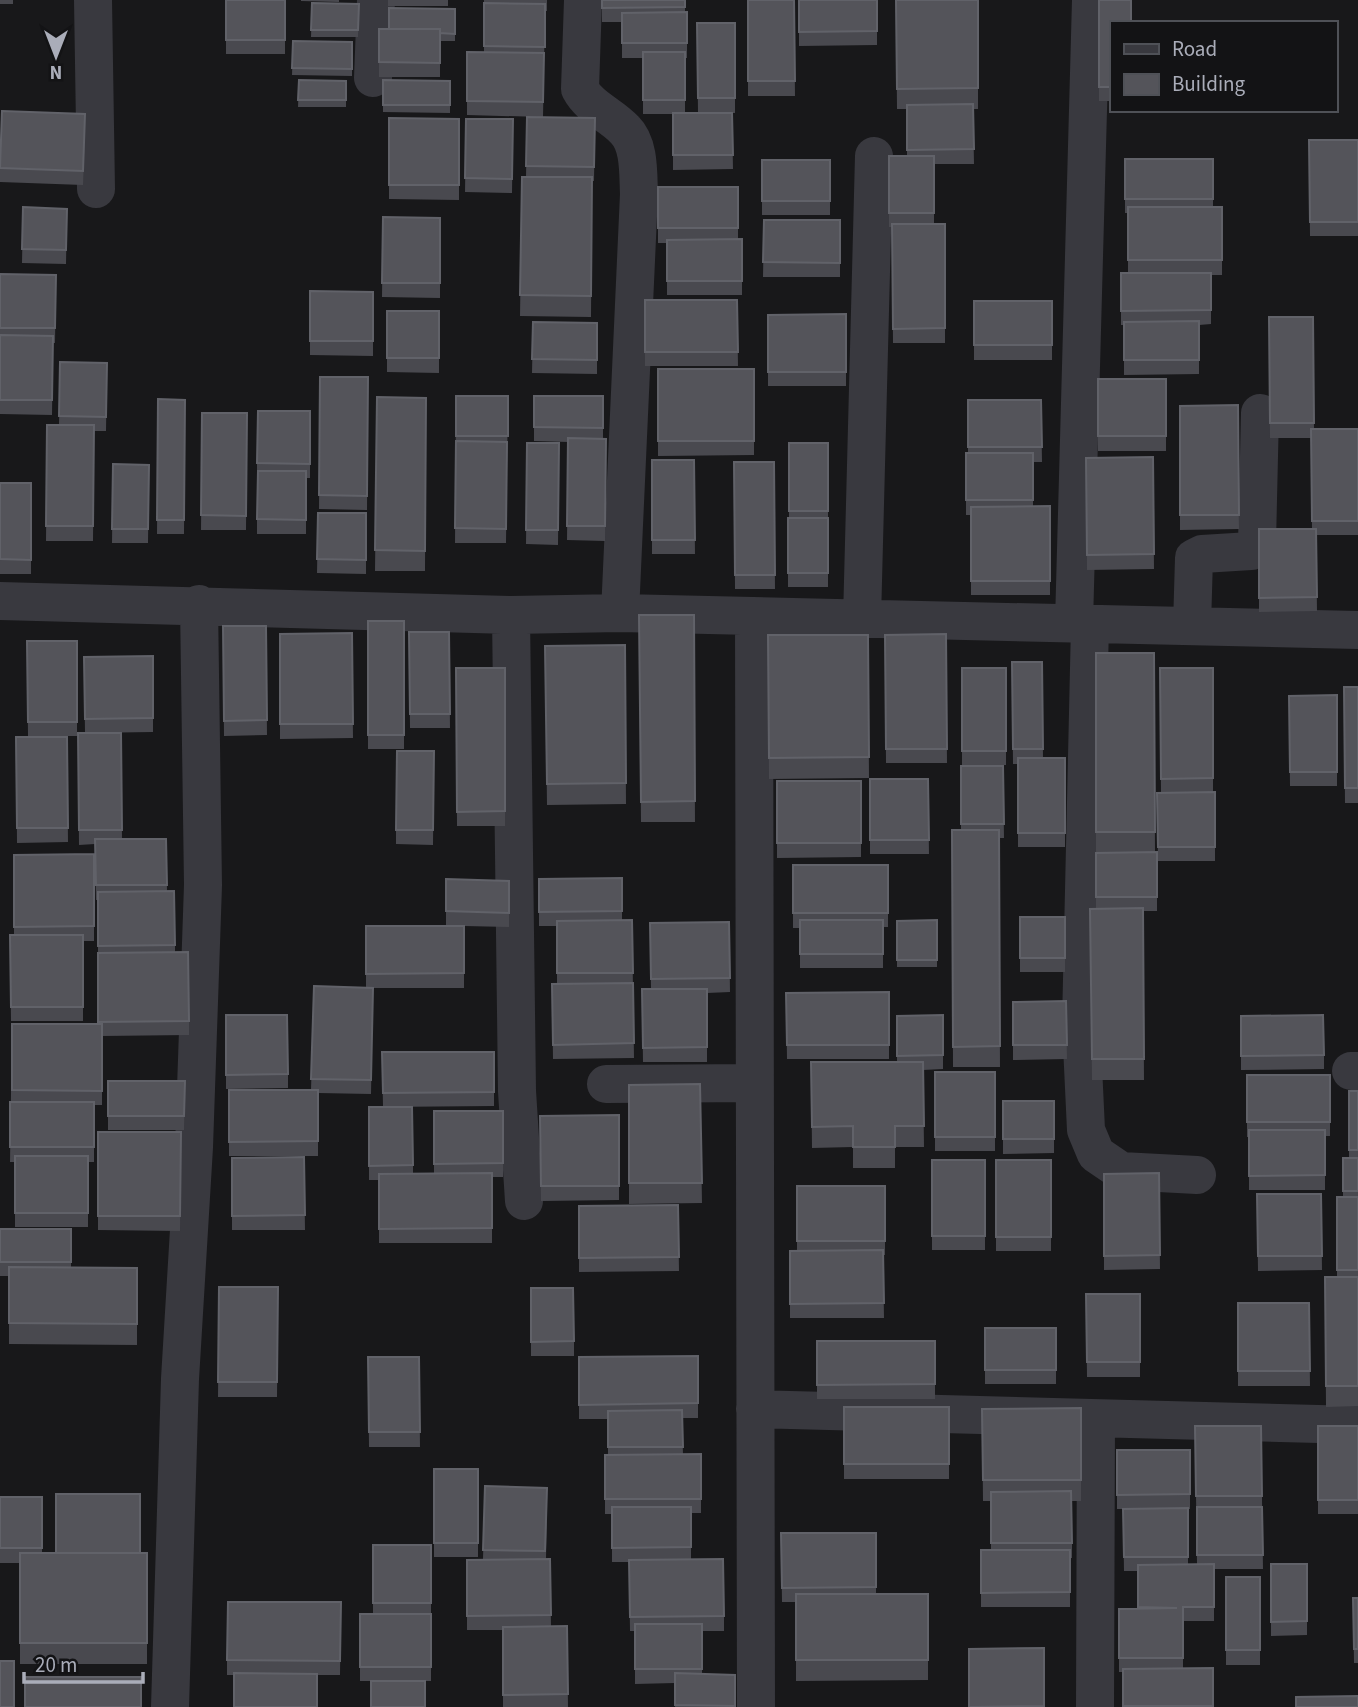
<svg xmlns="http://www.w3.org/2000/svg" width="1358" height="1707" font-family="'Source Sans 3',sans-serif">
<rect width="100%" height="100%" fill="#18181a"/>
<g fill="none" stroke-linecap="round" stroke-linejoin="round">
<!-- minor -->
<path stroke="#39393f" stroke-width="38" d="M93 0 96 189
M583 0 580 89C590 108 610 114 625 130 640 145 638 174 639 194L620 613
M373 78 376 0
M0 601 511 615 620 613 1358 630
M511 615 517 1091 524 1201
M754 618 756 1707
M862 620 874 156
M1074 623 1091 0
M1090 624 1081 1024 1086 1130 1096 1154 1121 1171 1197 1175
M1192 626 1194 558 1202 554 1251 551 1257 543 1260 413
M1351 1071H1358
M606 1084 754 1083
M755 1409 1358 1425
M170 1707 180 1379 194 1147 203 885 199 604
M1095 1707 1096 1420"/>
</g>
<!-- wall -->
<path fill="#49494f" d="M0 0H13V4H0Z
M226 0H285V54H226Z
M301 0H339V2L301 1Z
M388 0H448V6H388Z
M484 0H547V11H545L543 117 467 115V101L484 52Z
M602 0H685V12H687V58H685V113H698L697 23H735V113H732L733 169 673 170V114H643V58H622V22H602Z
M748 0H794L795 96H748Z
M799 0H877V45L799 46Z
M896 0H978V109H973L974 164H934V224H945V343H893L892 227H889V156H907V109H897Z
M1099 0 1111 23V101H1099Z
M312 3 359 4 358 37H311Z
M455 9V41H440V77H379V29H389Z
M293 41 352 42V76L292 75Z
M299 80 346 81V107H298Z
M383 80 450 81V113L383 112Z
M527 117 595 118 594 181H592L591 317 520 316 522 177H526Z
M389 118 459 119V200L389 199Z
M466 119H513L512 193 465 192Z
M85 128 83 185 0 182V168Z
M1309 140H1358V236H1310Z
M1125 159H1213V207H1222V275H1211V324L1199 325V374L1124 375V325H1121V273H1128V213H1125Z
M762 160H830V215H762Z
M658 187H738V239H742V295H667V243H658Z
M23 207 67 209 66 264 22 263Z
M383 217 440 218V298L382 297Z
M764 220H840V277H763Z
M0 274 56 275 55 343H53L52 415 0 414Z
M310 291 373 292V356L310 355Z
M645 300H737L738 366H645Z
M974 301H1052V360H974Z
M387 311H439V373L387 372Z
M846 314V386H768V315Z
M1269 317H1313L1314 429H1358V535H1316L1317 611 1259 612V529H1312L1311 438H1270Z
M533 322 597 323V374L532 373Z
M60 362 107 363 106 431H94L93 541H46L47 425H59Z
M658 369H754V455L658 456Z
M320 377H368L367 510 319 509Z
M1098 379H1166V451H1098Z
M456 396H508L506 543H455Z
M534 396H603V439H606L605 541 567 540 568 442 534 441Z
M377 397 426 398 425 571H375Z
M158 399 185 400 184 534H157Z
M968 400H1041L1042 462H1033V506H1050V595H971V515H966V453H968Z
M1238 405 1239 529 1180 530V406Z
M310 411V478H306V534H257V463Z
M202 413H247L246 530H201Z
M527 443H559L558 545 526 544Z
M789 443H828V587H788V518H789Z
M1153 457 1154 569 1087 570 1086 458Z
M652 460H694L695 554H652Z
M734 462H774L775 589H735Z
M113 464 149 465 148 543H112Z
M0 483H31V574H0Z
M318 513H366V574L317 573Z
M639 615H694L695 822H641Z
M368 621H404V749H368Z
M223 626H266L267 735 224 736Z
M409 632H449L450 728H410Z
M352 633 353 738 280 739V634Z
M946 634 947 763H886L885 635Z
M768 635H868L869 778 769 779Z
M27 641H77V736H28Z
M625 645 626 804 547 805 545 646Z
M1096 653H1154L1155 852H1096Z
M84 657 153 718V732L85 733Z
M1012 662H1042L1043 758H1065V847H1018V764H1013Z
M456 668H505V826H457Z
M962 668H1006V765L962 766Z
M1160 668H1213V792H1215V861H1158L1157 793H1161Z
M1344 687H1358V803H1345Z
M1337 695V786H1290L1289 696Z
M78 733H121L122 839H166L167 891 175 945V953L189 1021V1035L102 1036V1105H94V1162H88V1227H15V1162H10L12 1024H98V900H96L95 844 79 845Z
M16 737H67L68 842 17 843Z
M434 751 433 845 396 844V830Z
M961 766H1003L1004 838H999L1000 1067H953L952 830H961Z
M870 779H928L929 854H870Z
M777 781H861V857L777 858Z
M1157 852V911H1143L1144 1080H1092L1090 909H1096V853Z
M94 854V941H83V1021H11L10 935H14V855Z
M793 865H888V927H883V968H800V928H793Z
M622 878V921L632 920 634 1058 553 1059 552 984H557V926H539V879Z
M509 881V927L464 926V988H373L371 1094 318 1093V1156H229V1090H311L314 986 366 988V926H446V911Z
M1020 917H1065V972H1020Z
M937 920V967H897V921Z
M729 922 730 992 707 993V1062H643L642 989H651L650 923Z
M889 992V1059H787L786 993Z
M1066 1001 1067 1059 1013 1060V1002Z
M226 1015 288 1074V1088L226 1089Z
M943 1015V1069L923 1070 924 1147H895V1168H853V1147L812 1148 811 1062H897V1016Z
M1241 1016 1324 1055V1069L1241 1070Z
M382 1052H494V1106L383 1107Z
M935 1072H995V1151H935Z
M1247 1075H1330V1136H1325V1190H1249V1137H1247Z
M108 1081H185L184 1130H108Z
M700 1084 702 1203 629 1204V1085Z
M1349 1091H1358V1406L1326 1407 1325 1277H1337V1197H1343V1158H1349Z
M1003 1101H1054V1153L1003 1154Z
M369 1107 413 1165V1174H434V1111H503V1177H492V1243H379V1180H369Z
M619 1115V1200L541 1201 540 1116Z
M98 1132H181L180 1231 98 1230Z
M304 1157 305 1230H232V1158Z
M932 1160H985V1250H932Z
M996 1160H1051V1251H996Z
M1159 1173 1160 1269 1104 1270V1174Z
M797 1186H885V1255H883L884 1318H790V1251H797Z
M1257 1194H1321L1322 1270 1258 1271Z
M678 1205 679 1271 579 1272V1206Z
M0 1229H71V1268H137V1345L9 1344V1276H0Z
M219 1287H278L277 1397H218Z
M531 1288 574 1341V1356H531Z
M1086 1294H1140V1377H1087Z
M1238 1303H1309L1310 1386H1238Z
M985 1328H1056V1384H985Z
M817 1341H935V1399H817Z
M698 1356V1418H682L683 1455 701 1454V1513H691V1559L724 1616V1631H702V1674L735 1675V1707H675V1683L635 1684V1631H630L629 1562H612V1514H605V1455H608V1419H579V1357Z
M368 1357H419L420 1447H369Z
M844 1407H949V1479H844Z
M1081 1408V1501H1072V1558H1070V1607H981V1550H991V1501H983L982 1409Z
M1195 1426H1261L1263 1569H1214V1621H1183V1668H1213V1707H1123V1672H1119V1609L1138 1608V1571H1124L1123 1509H1117V1450L1190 1494V1509H1188V1564H1197Z
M1318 1426H1358V1514H1318Z
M434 1469H478V1557H434Z
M485 1486 547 1503 546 1559H550L551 1626H567L568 1707H503V1630H467V1560L483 1559Z
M0 1497H42V1553H147V1664H20V1563H0Z
M781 1533H876V1594H928V1680L796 1681V1602H782Z
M373 1545H431V1681H360V1614H373Z
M1271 1564H1307V1635L1271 1636Z
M1226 1577H1260V1665H1226Z
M1353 1598H1358V1663H1354Z
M341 1602 340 1675H227V1660Z"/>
<!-- building -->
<path fill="#54545a" stroke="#616269" stroke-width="2" d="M226 0H285V40H226Z
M602 0H685V7L602 8Z
M748 0H794L795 81H748Z
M799 0H877V31L799 32Z
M896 0H978V88L897 89Z
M1099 0H1131V23H1111V87H1099Z
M312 3 359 4 358 30H311Z
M484 3 545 4V47L484 46Z
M389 8 455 9V34L440 33V29H389Z
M687 12V43H622V13Z
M697 23H735V98H698Z
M379 29H440V63L379 62Z
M293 41 352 42V69L292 68Z
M467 52 544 53 543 102 467 101Z
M643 52H685V100H643Z
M299 80 346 81V100H298Z
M383 80 450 81V105H383Z
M973 104 974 149 907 150V105Z
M2 111 85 114 83 171 0 168Z
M673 113H732L733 155H673Z
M527 117 595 118 594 167 526 166Z
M389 118 459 119V185H389Z
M466 119H513L512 179 465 178Z
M1309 140H1358V222H1310Z
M889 156H934V213H889Z
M1125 159H1213V199H1125Z
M762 160H830V201H762Z
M522 177H592L591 296 520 295Z
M658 187H738V228H658Z
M23 207 67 209 66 250 22 249Z
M1128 207H1222V260H1128Z
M383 217 440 218V283H382Z
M764 220H840V263L763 262Z
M892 224H945V328L893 329Z
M742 239V281H667V240Z
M1121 273H1211V310L1121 311Z
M0 274 56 275 55 328H0Z
M310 291 373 292V341H310Z
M645 300H737L738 352H645Z
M974 301H1052V345H974Z
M387 311H439V358H387Z
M846 314V372H768V315Z
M1269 317H1313L1314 423H1270Z
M1199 321V360H1124V322Z
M533 322 597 323V360L532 359Z
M0 335 53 336 52 400H0Z
M60 362 107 363 106 417 59 416Z
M658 369H754V441H658Z
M320 377H368L367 496 319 495Z
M1098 379H1166V436H1098Z
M456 396H508V436H456Z
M534 396H603V428L534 427Z
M377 397 426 398 425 551 375 550Z
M158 399 185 400 184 520H157Z
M968 400H1041L1042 447H968Z
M1238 405 1239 515H1180V406Z
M258 411H310V464L257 463Z
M202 413H247L246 516 201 515Z
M47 425H94L93 526H46Z
M1311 429H1358V521H1312Z
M568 438 606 439 605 526H567Z
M456 441 507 442 506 529 455 528Z
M527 443H559L558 530H526Z
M789 443H828V511H789Z
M966 453H1033V500H966Z
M1153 457 1154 554 1087 555 1086 458Z
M652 460H694L695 540H652Z
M734 462H774L775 575H735Z
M113 464 149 465 148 529H112Z
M258 471H306V520L257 519Z
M0 483H31V560L0 559Z
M1050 506V581H971V507Z
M318 513H366V560L317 559Z
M788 518H828V573H788Z
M1259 529H1316L1317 597 1259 598Z
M639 615H694L695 801 641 802Z
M368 621H404V735H368Z
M223 626H266L267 720 224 721Z
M409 632H449L450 714H410Z
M352 633 353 724H280V634Z
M946 634 947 749H886L885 635Z
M768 635H868L869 757 769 758Z
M27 641H77V722H28Z
M625 645 626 783 547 784 545 646Z
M1096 653H1154L1155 832H1096Z
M153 656V718L85 719 84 657Z
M1012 662H1042L1043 749H1013Z
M456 668H505V811L457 812Z
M962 668H1006V751H962Z
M1160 668H1213V778L1161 779Z
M1344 687H1358V788H1345Z
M1337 695V772H1290L1289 696Z
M78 733H121L122 830H79Z
M16 737H67L68 828H17Z
M397 751H434L433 830H396Z
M1018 758H1065V833H1018Z
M961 766H1003L1004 824H961Z
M870 779H928L929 840H870Z
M777 781H861V843H777Z
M1215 792V847H1158L1157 793Z
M952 830H999L1000 1046 953 1047Z
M95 839H166L167 885H96Z
M1157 852V897H1096V853Z
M94 854V926L14 927V855Z
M793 865H888V913H793Z
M622 878V911L539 912V879Z
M446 879 509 881V913L446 911Z
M174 891 175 945 98 946V892Z
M1143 908 1144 1059H1092L1090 909Z
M1020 917H1065V958H1020Z
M632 920 633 973H557V921Z
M800 920H883V954H800Z
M937 920V960H897V921Z
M729 922 730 978 651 979 650 923Z
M366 926H464V973L366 974Z
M10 935H83V1007H11Z
M188 952 189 1021 98 1022V953Z
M633 983 634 1043 553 1045 552 984Z
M314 986 373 988 371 1080 311 1079Z
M642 989H707V1047L643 1048Z
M889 992V1045H787L786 993Z
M1066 1001 1067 1045H1013V1002Z
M226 1015H287L288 1074 226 1075Z
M943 1015V1055L897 1056V1016Z
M1323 1015 1324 1055 1241 1056V1016Z
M12 1024H102V1091L12 1090Z
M382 1052H494V1092L383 1093Z
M811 1062H923L924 1126H895V1147H853V1126L812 1127Z
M935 1072H995V1137H935Z
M1247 1075H1330V1122H1247Z
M108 1081H185L184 1116H108Z
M700 1084 702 1183H629V1085Z
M229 1090H318V1141L229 1142Z
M1349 1091H1358V1150H1349Z
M1003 1101H1054V1139H1003Z
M10 1102H94V1147H10Z
M369 1107H412L413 1165 369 1166Z
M434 1111H503V1163L434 1164Z
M619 1115V1186H541L540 1116Z
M1249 1130H1325V1175L1249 1176Z
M98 1132H181L180 1216H98Z
M15 1156H88V1213H15Z
M304 1157 305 1215 232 1216V1158Z
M1343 1158H1358V1191H1343Z
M932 1160H985V1236H932Z
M996 1160H1051V1237H996Z
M492 1173V1228L379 1229V1174Z
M1159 1173 1160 1255 1104 1256V1174Z
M797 1186H885V1241H797Z
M1257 1194H1321L1322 1256H1258Z
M1337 1197H1358V1270H1337Z
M678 1205 679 1257 579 1258V1206Z
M0 1229H71V1262H0Z
M883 1250 884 1303 790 1304V1251Z
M9 1267 137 1268V1324L9 1323Z
M1325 1277H1358V1386H1326Z
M219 1287H278L277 1382H218Z
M531 1288H573L574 1341 531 1342Z
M1086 1294H1140V1362H1087Z
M1238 1303H1309L1310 1371H1238Z
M985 1328H1056V1370H985Z
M817 1341H935V1384L817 1385Z
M698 1356V1403L579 1405V1357Z
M368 1357H419L420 1432H369Z
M844 1407H949V1464H844Z
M1081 1408V1480H983L982 1409Z
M682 1410 683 1447H608V1411Z
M1195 1426H1261L1262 1496H1196Z
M1318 1426H1358V1500H1318Z
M1117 1450H1190V1494L1117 1495Z
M701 1454V1499H605V1455Z
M434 1469H478V1543H434Z
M485 1486 547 1488 545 1551 483 1550Z
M1071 1491 1072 1543H991V1492Z
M56 1494H140V1553H56Z
M0 1497H42V1548H0Z
M612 1507H691V1547L612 1548Z
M1197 1507H1262L1263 1555H1197Z
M1188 1508V1557H1124L1123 1509Z
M781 1533H876V1587L782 1588Z
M373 1545H431V1603H373Z
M981 1550H1070V1592L981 1593Z
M20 1553H147V1643H20Z
M550 1559 551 1615 467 1616V1560Z
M723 1559 724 1616 630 1617 629 1560Z
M1214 1564V1607H1183V1658H1119V1609L1177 1608 1138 1607V1565Z
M1271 1564H1307V1621L1271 1622Z
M1226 1577H1260V1650H1226Z
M796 1594H928V1660H796Z
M1353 1598H1358V1649H1354Z
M228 1602H341L340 1661 227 1660Z
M360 1614H431V1667H360Z
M635 1624H702V1669H635Z
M567 1626 568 1694 503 1695V1627Z
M1044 1648V1706L969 1707V1649Z
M0 1661H14V1707H0Z
M1213 1668V1706H1123V1669Z
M234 1673 317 1674V1707H234Z
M675 1673 735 1675V1706L675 1705Z
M25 1677H141V1707H25Z
M371 1681H425V1707H371Z
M1358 1696V1707H1296V1697Z"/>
<!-- legend -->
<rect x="1110" y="21" width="228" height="91" fill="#131315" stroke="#4f5157" stroke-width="2"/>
<rect x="1124" y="44" width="35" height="10" fill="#39393f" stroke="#4f5157" stroke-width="2"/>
<text x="1172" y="56" font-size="21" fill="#aaadb9">Road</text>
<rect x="1124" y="74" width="35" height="21" fill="#54545a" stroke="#4f5157" stroke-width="2"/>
<text x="1172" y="91" font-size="21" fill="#aaadb9">Building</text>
<!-- north arrow -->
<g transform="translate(56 56) rotate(180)" stroke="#131315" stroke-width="5" paint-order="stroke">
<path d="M0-5L12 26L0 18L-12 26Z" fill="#aaadb9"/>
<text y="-10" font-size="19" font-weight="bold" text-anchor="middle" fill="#aaadb9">N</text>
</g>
<!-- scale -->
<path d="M24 1672v10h119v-10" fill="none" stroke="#aaadb9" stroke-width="3.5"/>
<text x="35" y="1672" font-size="21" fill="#aaadb9" stroke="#131315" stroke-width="5" paint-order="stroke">20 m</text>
</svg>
